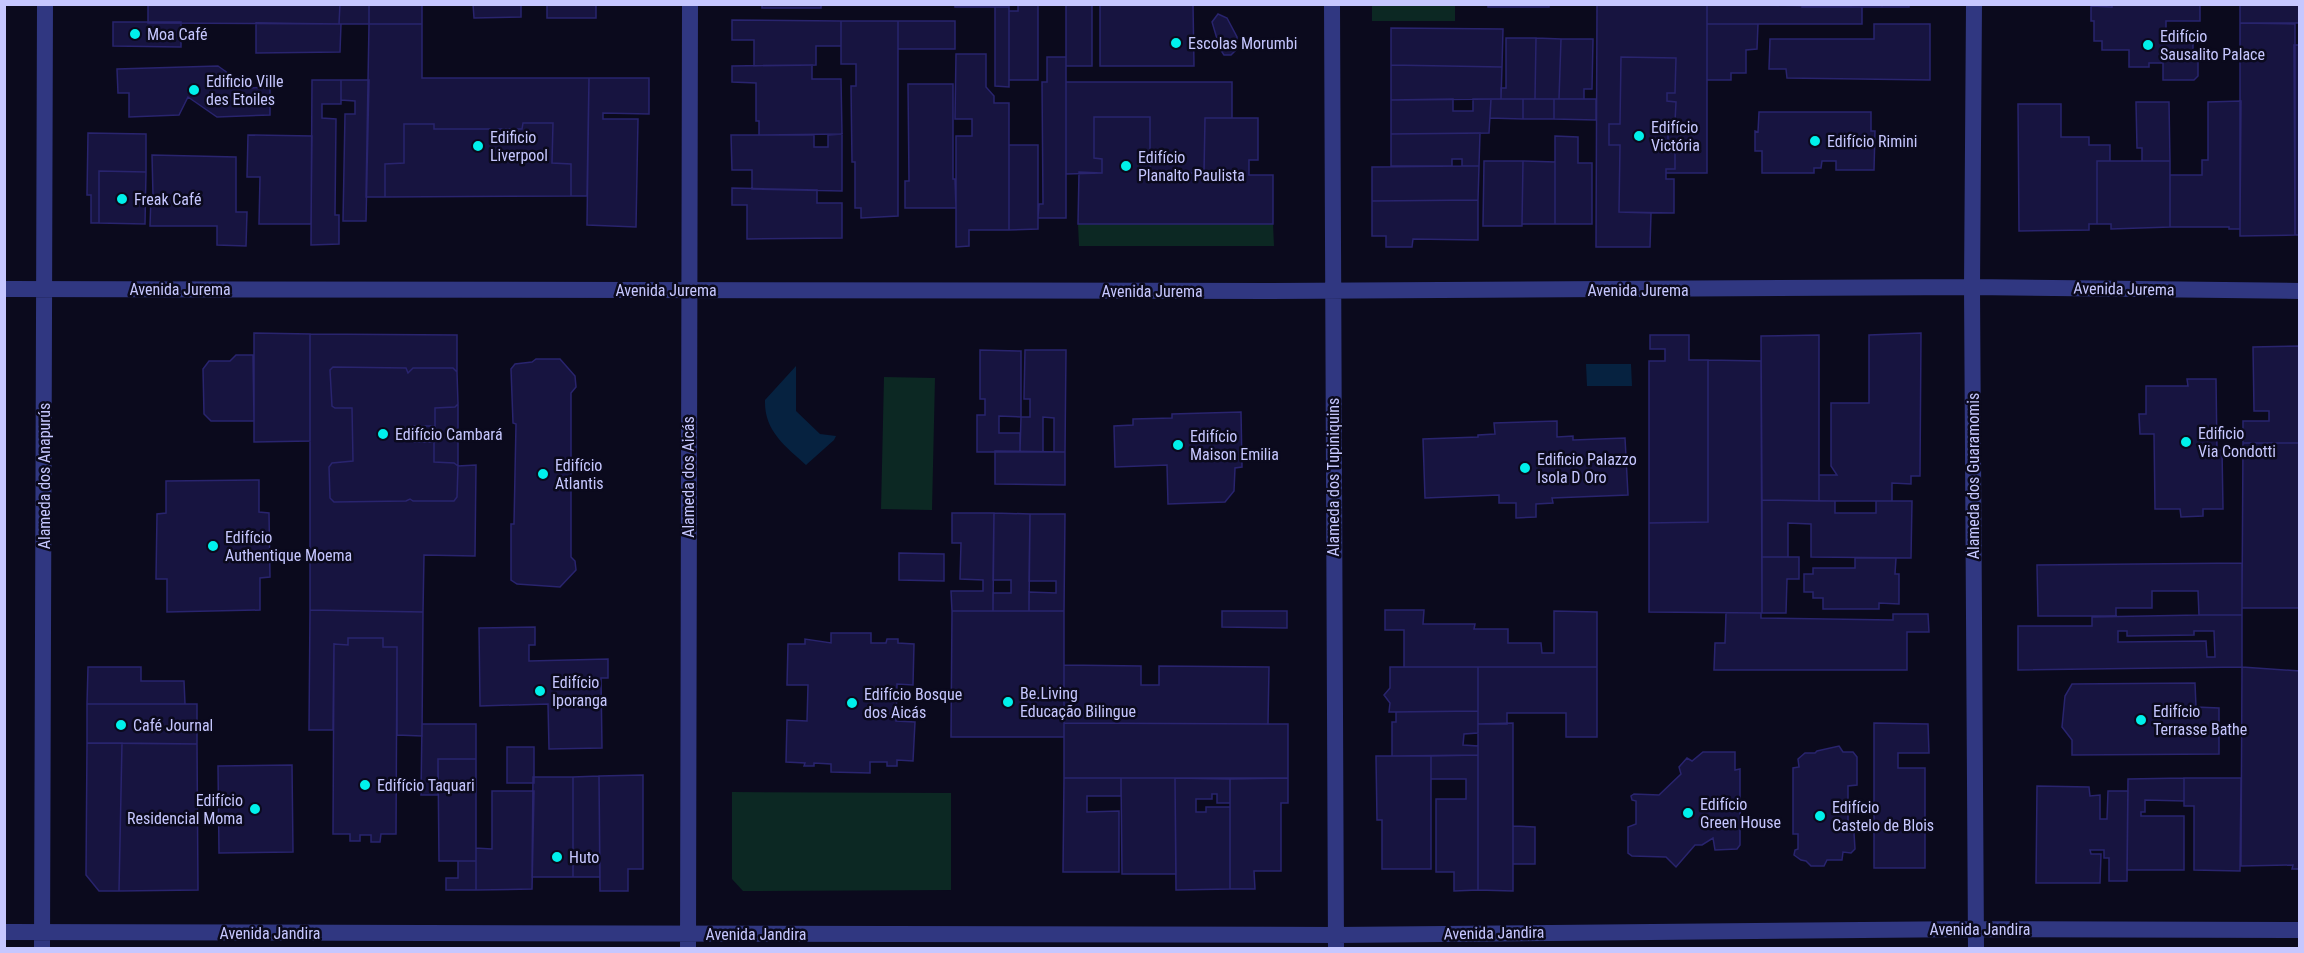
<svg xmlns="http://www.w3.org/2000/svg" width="2304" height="953" font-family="'Roboto Condensed',sans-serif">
<rect width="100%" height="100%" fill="#0b0a1d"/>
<!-- green -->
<path fill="#0c2823" d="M1372 5H1455V21H1372Z
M1078 224H1273L1274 246H1079Z
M884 377 935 378 932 510 881 509Z
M732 792 951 793V890L743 891 732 879Z"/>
<!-- water -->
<path fill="#062240" d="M1586 364H1631L1632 386H1587Z
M796 366V411L820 434 836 436 834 440 806 465C785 446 764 431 765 400Z"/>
<!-- building -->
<path fill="#171440" stroke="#29246e" stroke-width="1.5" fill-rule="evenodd" d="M148 4H340L339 24 148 23Z
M340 4H369V24H339Z
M369 4H422V24H369Z
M473 4H521V17L474 18Z
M547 4H596V18H547Z
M762 4H821V8H762Z
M955 4H1009V7H955Z
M1018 4H1038V80H1009V11H1018Z
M1092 4V66H1066V4Z
M1100 4H1193L1194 66H1100Z
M1488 4H1549V7H1488Z
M1597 4H1707V173H1666V169H1675V154L1668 145V128L1675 122 1676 102 1667 101V93H1675L1676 58 1621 57 1620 124H1609V145H1620L1619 212 1651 213 1650 247H1596Z
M1707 4 1862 7V24H1707Z
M1802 4H1882V7H1802Z
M1882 4H1909V7H1882Z
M2112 4H2200V21H2166V33H2193V56L2198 62V76L2194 80H2163V63H2149V67H2129V50H2102V41H2094V21H2091V6L2112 7Z
M2240 4H2300V23H2240Z
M995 7H1009V87L995 86Z
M1218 14 1227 18 1237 37V49L1231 55H1224L1220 49 1212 22Z
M732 20 841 21V46H816V65L754 66V40H732Z
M841 21H898V216L861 218V208H855V162H852L851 86H856V64H841Z
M898 21H955V49H898Z
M113 22H181V47L113 46Z
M256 23 341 24 340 52 256 53Z
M2240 23 2295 24V235L2240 236Z
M369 24H422V78H589L587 196H571V164L552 163 553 123H523L522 129H434V124H404V163L385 164V197H366Z
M1707 24H1758L1757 49 1746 50V73H1731V80H1707Z
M1874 24H1930V80L1787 78 1786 69H1769L1770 39H1874Z
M1391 28 1503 29 1502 67 1391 65Z
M1506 38H1536L1535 99H1501V88H1506Z
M1536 38 1561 39 1559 99H1535Z
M1561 39H1593L1592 89H1584V99H1559Z
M2294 45H2300V235H2295Z
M956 54H986V87L994 96V103H1009V230H969V246L956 247V136H972V119H955Z
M1047 57H1066V218H1038L1039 204H1043L1042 82H1047Z
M1621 57 1676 58 1675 93H1667V101L1676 102 1675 122 1668 128V145L1675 154V169H1666V179H1674V213L1619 212 1620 145H1609V124H1620Z
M812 65V79H841L842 134 759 135V121H756V83L732 82V66Z
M1391 65 1502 67 1501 99 1391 100Z
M218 66 249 88 270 87V115L217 117 188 97 179 115 129 117V93H118L117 69Z
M589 78H649V114L603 113V119H638L636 227 587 225Z
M312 80H341V104H322V118L336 119 335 215H339V244L311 245Z
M341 80H369L366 221H343L345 114H355V101L341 100Z
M1066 82H1232V118H1205L1204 173H1150V117H1094V158L1102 159V173L1066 174Z
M908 84H953V179H955L956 208H905V181H909Z
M1453 99V111H1473V99H1491L1489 133 1391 134V100Z
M1491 99H1523V119L1490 118Z
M1523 99H1554V119H1523Z
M1554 99H1596V120L1554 119Z
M2241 101 2240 229H2229V227H2170V175H2202V160H2208V102Z
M2136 102H2169L2170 161H2142V148H2137Z
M2018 104H2061V137H2089V145H2110V161H2097V224H2089V230L2019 231Z
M1759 112H1871V131H1875L1874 170H1836V161H1822L1821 168H1814V173H1762V151H1755V131L1758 132Z
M1094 117H1150V173H1204L1205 118H1258V160H1249V175H1273V224H1078L1079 172 1102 173V159L1094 158Z
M523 123H553L552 163 571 164V196L385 197V164L404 163V124H434V129H522Z
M88 133 146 134V172L99 171V223H91V195H87Z
M1480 133 1479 166H1462V159H1452V166H1391V134Z
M842 134V191L752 189V170H732L731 135H814V147H828V135Z
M248 135 312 136 311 224H259L260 177H247Z
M1555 136 1578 137V163H1592V224H1555Z
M1009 145H1038V229L1009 230Z
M152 155 236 157V212H247L246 246 217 245V226H150L151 196H153Z
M1484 161H1523L1522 226H1483Z
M1523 161 1555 162V224H1522Z
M2097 161H2170V227L2111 229V224H2097Z
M1462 166H1479L1478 200 1372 201V167Z
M99 171 146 172 145 224 99 223Z
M732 188 817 190V203H842V238L747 239V205H732Z
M1478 200V240L1413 239 1412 247H1386V236H1372V201Z
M254 333 310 334V441L254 442Z
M1921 333 1920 476H1911V484L1892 483V501H1819V475H1837L1831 466V403H1869V335Z
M310 334 457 335V372L453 368H413L408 373 406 368 333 367 330 370 332 406 335 408H352L353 461 332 463 329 467 330 498 334 502 406 501 410 499 413 501H454L457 497 458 466 476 465 475 556 424 555 423 612 310 610Z
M1650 335H1689V360H1708V522L1649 523V361H1665V349H1650Z
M1819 335V501L1762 500 1761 336Z
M2299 346 2300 443H2243V421H2269V411H2254L2253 347Z
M980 350 1021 351V417L999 416V433H1020V452H977V415H985V399H980Z
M1025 350H1066L1065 452H1054V418L1043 417V452H1020L1021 417H1030V399H1024Z
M236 355H253L254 421H211L204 414 203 369 209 361H230Z
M536 359H560L575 376 576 387 571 393V557L575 561 576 570 560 587 517 584 511 580V524H514L516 424 513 423 511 369 515 364 532 362Z
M1708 360 1761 361 1762 613 1649 612V523L1708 522Z
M333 367 406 368 408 373 413 368H453L457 372 458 404 455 407 435 408V426H414V442H434V462L454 463 458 466 457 497 454 501H413L410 499 406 501 334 502 330 498 329 467 332 463 353 461 352 408H335L332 406 330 370Z
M2187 379H2216L2217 451 2222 450 2223 509H2203V516L2181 517 2180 509H2155L2154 434H2140L2139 414H2146V386H2188Z
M458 404V466L454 463 434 462V442H414V426H435V408L455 407Z
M1241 412 1242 467 1235 468 1234 491 1225 502 1168 504 1167 465 1115 467 1114 426 1133 425V419L1172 418V414Z
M1557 421V437L1573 436V440L1625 438 1628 495 1552 498 1553 503 1536 504V517L1516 518V503H1499V495L1425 498 1423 439 1478 437V435L1495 434 1494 423Z
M2243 443H2300V608H2242Z
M995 451 1065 452V485L995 484Z
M259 480V512L269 513 270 577 260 578V610L167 612V579H156L157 514 166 513V481Z
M1762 500 1835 501V513H1876V501H1912L1911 558 1811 557V524L1788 523V557H1762Z
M952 513H994L993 611H952L951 591H983V580L960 579 961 543H952Z
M994 513 1030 514 1029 611H993V593H1011V580H993Z
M1030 514H1065L1064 611H1029V592L1056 593V581H1029Z
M899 553 944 554V581L899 580Z
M1762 557H1799V579H1787L1786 613H1762Z
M1855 558H1896L1895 574H1899V604L1879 603V609H1823V598H1813V592H1804V574H1813V568H1855Z
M2242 563V615H2199L2198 591H2152V608H2116V616H2038L2037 565Z
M310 610 423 612 422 736 397 735V647H383V638H348V645L334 644 333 730H309Z
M1385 610H1424L1423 624H1475L1474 629H1508V643H1541L1542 653H1554V611L1597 612V667H1404V630H1385Z
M952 611H1064V737H951Z
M1222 611H1287V628L1222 627Z
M1726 613H1761V618L1893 620V614H1928L1929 632H1907V670H1714L1715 643H1725Z
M2199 615H2242V667L2018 670V626H2092V617ZM2118 631H2127V636L2194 635V631H2214L2215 657H2207L2206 641 2118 642Z
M535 627V645H529V661L608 659V678H601L602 748 549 749 548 704 480 706 479 628Z
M831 633H871V643H886L887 639H898V643L914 644 913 685 897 684 896 721 915 722 913 761 897 760V766H887V762H870V773L831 772V764L814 763V766H804L805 763 786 762 787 720 807 721 808 685H787L788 644H805V639L831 643Z
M348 638H383V647H397L396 834H381L380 842H371V835H360V841H350V834H333L334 644 348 645Z
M1064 665 1141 666V685H1159V666L1269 667 1268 724 1064 723Z
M88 667H141V681H184L185 704H87Z
M1390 667H1478V711L1389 712 1390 703 1384 695 1390 688Z
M1478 667H1597V737H1566V713H1507V724H1478Z
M2242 667 2300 671V869H2292L2293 865 2241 866Z
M2195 683 2196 707 2219 708V754L2072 755V740L2062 727 2065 696 2072 684Z
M87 704H197V744L87 743Z
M1478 711V733L1464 734 1463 745 1478 746V755L1392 756V722H1396V712Z
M1064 723 1288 724V778H1064Z
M1513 723V891L1478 890V724Z
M1874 723 1928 724 1929 753H1898V768H1925V868H1874Z
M422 724H476V759H438V795H421Z
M87 743H122L119 891H99L86 875Z
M122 743 197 744 198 890 119 891Z
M1839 746 1843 752H1853L1857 757V785L1848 786V830L1854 833 1855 849 1851 853 1843 852 1842 860H1827L1824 866H1811L1806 861 1801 860 1794 855 1795 850 1798 849V834H1793V768L1799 767 1798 759 1805 753H1815L1817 751Z
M507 747H534V783H507Z
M1703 752H1735V770L1740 769V845L1737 849 1715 850 1713 838 1702 845H1695L1676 867 1666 857 1632 856 1628 853V827L1636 824V801L1632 800 1631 796 1634 794 1659 795 1681 774 1679 767 1687 758 1692 761Z
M1478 755V890L1454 891V872H1436V799H1466V779H1431V756Z
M1376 756H1431V869H1382V820H1377Z
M438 759H476V861H439Z
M292 765 293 852 219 853 218 766Z
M643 775V869H628V891H600L599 776Z
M599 776 600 877H573V777Z
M533 777H573V877H532Z
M1064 778H1121V796H1087V812L1119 811V872H1063Z
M1121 778H1175L1176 874H1122Z
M1175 778 1230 779V803H1217V794H1212V799H1196V812H1206V807H1230V889L1176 890Z
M1288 778V803H1281V871H1254L1255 889H1230V779Z
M2184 778V801L2145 800V812H2141V816H2184V870H2127L2128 779Z
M2184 778H2241L2240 871 2194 870V806H2184Z
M2037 786 2089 787 2090 796 2100 795V819H2107L2108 791H2128L2127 881H2109V858H2104V850H2090L2091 854H2101L2100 883H2036Z
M492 791H534L532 889 476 890V848L492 849Z
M1513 826 1535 827V864H1513Z
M458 861H476V890H446V878H458Z"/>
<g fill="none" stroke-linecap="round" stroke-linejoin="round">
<!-- minor -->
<path stroke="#303781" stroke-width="16" d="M1332 4 1336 948
M1974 4 1972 287 1976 948
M4 289 1271 291 1972 287 2300 291
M4 932 1336 935 1975 929 2300 930
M42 948 45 4
M688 948 690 4"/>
</g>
<!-- markers -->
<g fill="#00f1eb" stroke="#0b0a1d" stroke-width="2">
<circle cx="135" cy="34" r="6"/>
<circle cx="1176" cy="43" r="6"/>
<circle cx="2148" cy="45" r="6"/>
<circle cx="194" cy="90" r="6"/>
<circle cx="1639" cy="136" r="6"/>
<circle cx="1815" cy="141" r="6"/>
<circle cx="478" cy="146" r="6"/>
<circle cx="1126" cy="166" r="6"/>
<circle cx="122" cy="199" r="6"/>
<circle cx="383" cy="434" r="6"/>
<circle cx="2186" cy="442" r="6"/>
<circle cx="1178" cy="445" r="6"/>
<circle cx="1525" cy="468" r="6"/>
<circle cx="543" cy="474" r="6"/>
<circle cx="213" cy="546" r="6"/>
<circle cx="540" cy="691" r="6"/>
<circle cx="1008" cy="702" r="6"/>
<circle cx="852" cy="703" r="6"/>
<circle cx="2141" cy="720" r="6"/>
<circle cx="121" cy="725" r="6"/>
<circle cx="365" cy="785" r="6"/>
<circle cx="255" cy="809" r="6"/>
<circle cx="1688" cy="813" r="6"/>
<circle cx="1820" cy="816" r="6"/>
<circle cx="557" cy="857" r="6"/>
</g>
<g text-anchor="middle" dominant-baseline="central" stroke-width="5" stroke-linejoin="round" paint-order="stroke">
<!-- poi labels -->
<g font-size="16" fill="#c6c7ff" stroke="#0b0a1d" text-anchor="start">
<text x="147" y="34">Moa Café</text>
<text x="2160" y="36">Edifício<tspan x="2160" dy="18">Sausalito Palace</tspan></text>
<text x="1188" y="43">Escolas Morumbi</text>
<text x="206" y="81">Edificio Ville<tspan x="206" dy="18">des Etoiles</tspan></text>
<text x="1651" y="127">Edifício<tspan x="1651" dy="18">Victória</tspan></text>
<text x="490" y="137">Edificio<tspan x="490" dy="18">Liverpool</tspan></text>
<text x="1827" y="141">Edifício Rimini</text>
<text x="1138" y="157">Edifício<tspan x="1138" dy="18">Planalto Paulista</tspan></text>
<text x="134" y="199">Freak Café</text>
<text x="2198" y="433">Edificio<tspan x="2198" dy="18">Via Condotti</tspan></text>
<text x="395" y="434">Edifício Cambará</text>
<text x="1190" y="436">Edifício<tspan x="1190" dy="18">Maison Emilia</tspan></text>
<text x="1537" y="459">Edificio Palazzo<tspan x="1537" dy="18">Isola D Oro</tspan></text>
<text x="555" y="465">Edifício<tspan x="555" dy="18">Atlantis</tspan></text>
<text x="225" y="537">Edifício<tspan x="225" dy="18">Authentique Moema</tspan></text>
<text x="552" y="682">Edifício<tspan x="552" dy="18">Iporanga</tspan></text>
<text x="1020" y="693">Be.Living<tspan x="1020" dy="18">Educação Bilingue</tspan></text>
<text x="864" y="694">Edifício Bosque<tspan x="864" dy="18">dos Aicás</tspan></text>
<text x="2153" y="711">Edifício<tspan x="2153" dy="18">Terrasse Bathe</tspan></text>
<text x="133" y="725">Café Journal</text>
<text x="377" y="785">Edifício Taquari</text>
<text x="243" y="800" text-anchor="end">Edifício<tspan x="243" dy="18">Residencial Moma</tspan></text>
<text x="1700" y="804">Edifício<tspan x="1700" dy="18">Green House</tspan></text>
<text x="1832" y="807">Edifício<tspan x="1832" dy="18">Castelo de Blois</tspan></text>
<text x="569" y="857">Huto</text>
</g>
<!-- street labels -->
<g font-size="16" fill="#c6c7ff" stroke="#0b0a1d">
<text x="180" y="289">Avenida Jurema</text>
<text transform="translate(2124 289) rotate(1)">Avenida Jurema</text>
<text x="666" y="290">Avenida Jurema</text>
<text x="1638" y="290">Avenida Jurema</text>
<text x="1152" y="291">Avenida Jurema</text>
<text transform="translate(44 476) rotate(-90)">Alameda dos Anapurús</text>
<text transform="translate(1973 476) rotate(-90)">Alameda dos Guaramomis</text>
<text transform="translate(688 477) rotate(-90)">Alameda dos Aicás</text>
<text transform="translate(1333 477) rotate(-90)">Alameda dos Tupiniquins</text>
<text x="1980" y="929">Avenida Jandira</text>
<text x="270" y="933">Avenida Jandira</text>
<text transform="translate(1494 933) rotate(-1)">Avenida Jandira</text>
<text x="756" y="934">Avenida Jandira</text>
</g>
</g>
<!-- border -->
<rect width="2304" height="953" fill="none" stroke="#c6c7ff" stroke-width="12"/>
</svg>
